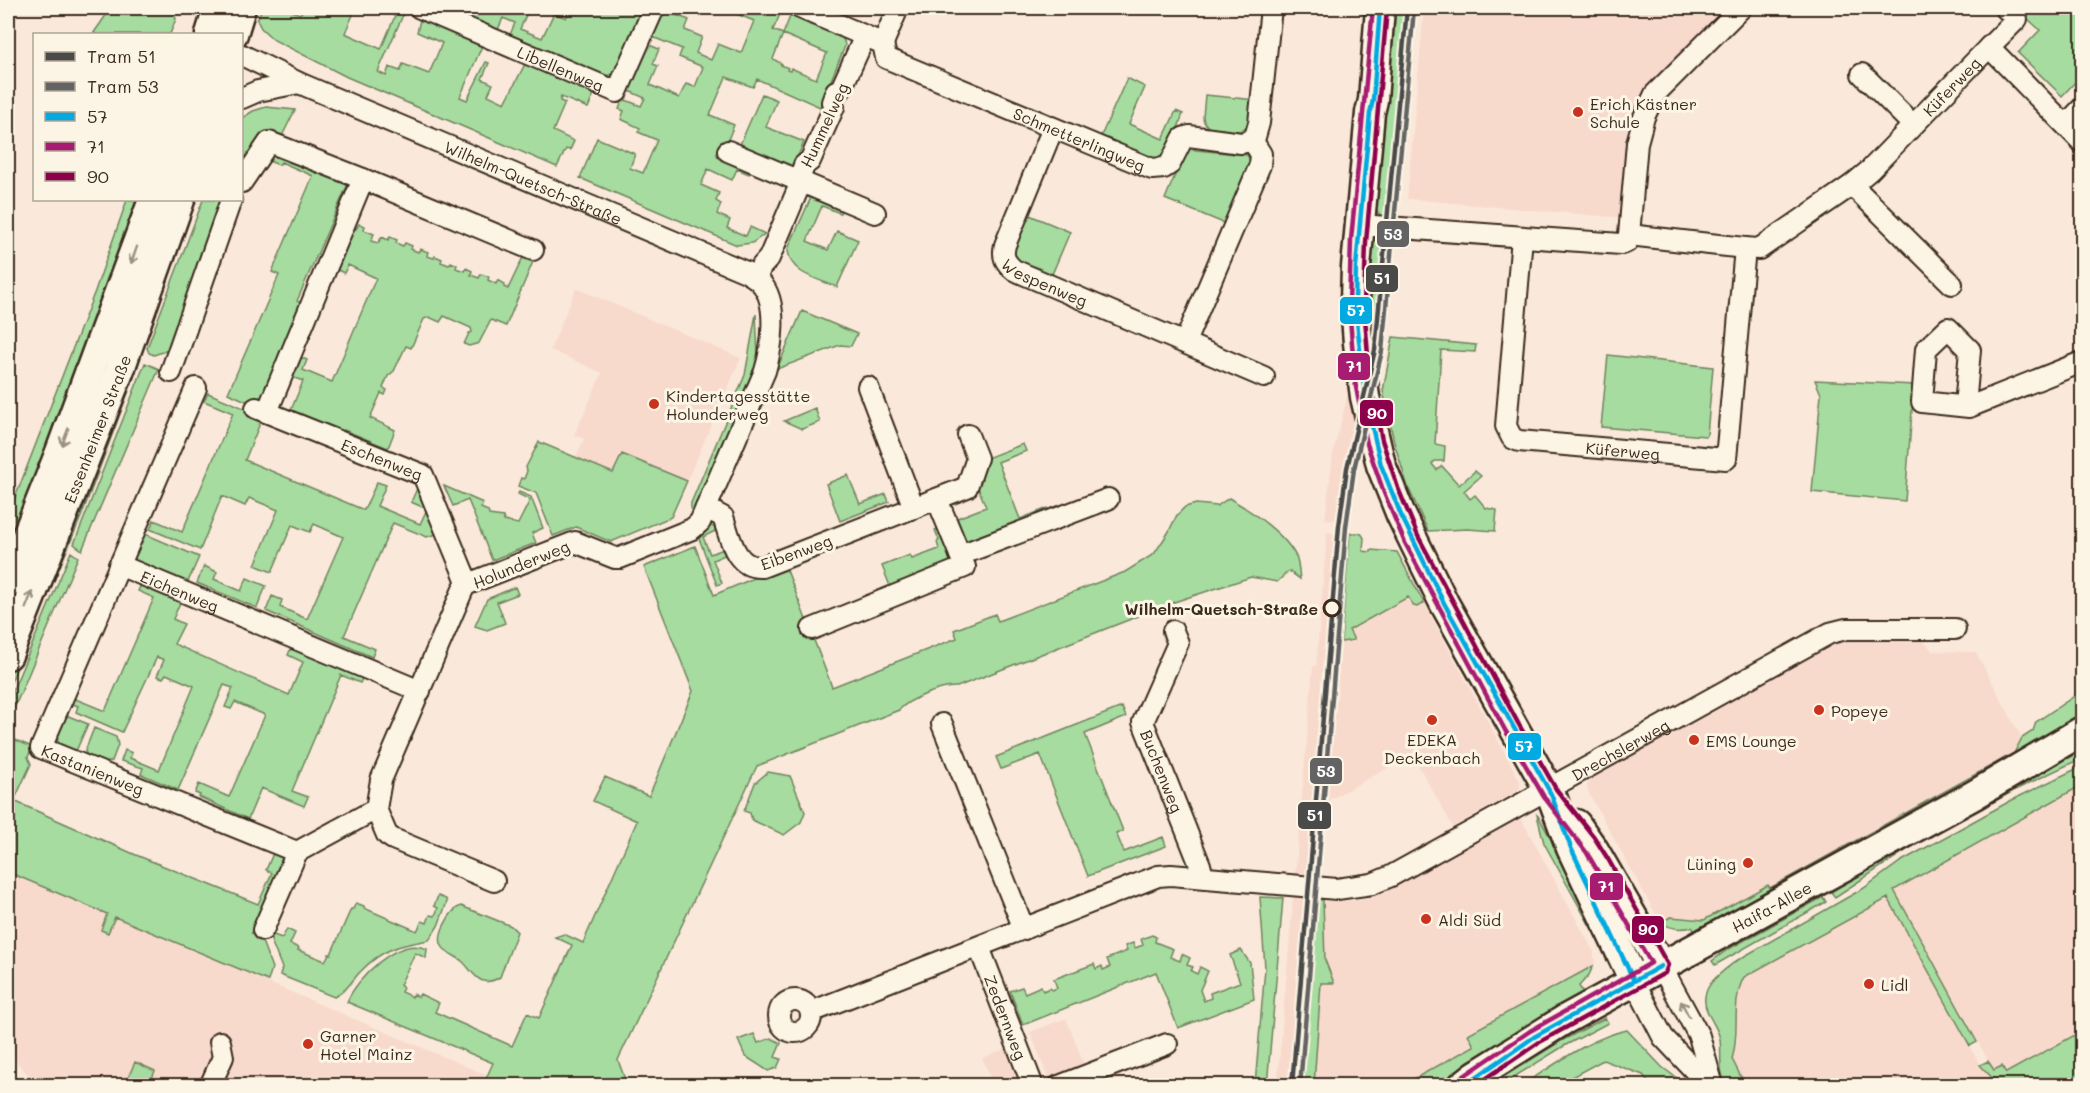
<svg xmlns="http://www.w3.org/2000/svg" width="2090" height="1093" font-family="Mali,sans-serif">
<rect width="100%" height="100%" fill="#fae9da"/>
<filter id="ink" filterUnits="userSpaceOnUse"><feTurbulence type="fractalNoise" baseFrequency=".0167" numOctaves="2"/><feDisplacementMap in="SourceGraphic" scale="12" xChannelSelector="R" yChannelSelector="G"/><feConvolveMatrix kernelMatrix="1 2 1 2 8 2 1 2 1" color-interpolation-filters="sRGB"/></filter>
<g filter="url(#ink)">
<!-- built -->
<path fill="#f8dacd" d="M1424 8H1702L1716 20 1658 80 1623 218 1407 199Z
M576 288 741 358 687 481 622 454 613 473 575 458 584 439 574 435 602 373 550 350Z
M1352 378 1362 430 1355 460 1346 521 1325 519 1333 453Z
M1327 532 1342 534 1331 667 1333 668 1297 1085 1277 1086 1313 666H1316Z
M1409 597 1417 607 1424 603 1520 781V788L1513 794 1453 827 1412 755 1327 801 1341 642H1352L1354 640 1348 630Z
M1920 637 1933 651 1976 652 2022 738 2014 753 1769 889 1767 886 1704 920 1671 917 1660 922 1588 792 1587 785 1591 778 1836 643 1851 639Z
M2082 785V1031L2006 1073 1994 1071 1893 890Z
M1516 818H1521L1594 952 1595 961 1593 966 1469 1034 1475 1045 1401 1085 1314 1086 1321 982 1323 900 1347 901 1369 898Z
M8 872 108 914 102 930 108 932 114 917 487 1075 483 1085H38L8 1053Z
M1888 898 1980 1065 1999 1085H1745L1732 1059 1737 1042 1736 996 1744 977Z
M1066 1018 1086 1069 1050 1083 1030 1032Z
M1010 1047 1026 1085H993L982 1058Z"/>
<!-- green -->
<path fill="#a6dc9f" stroke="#70835e" stroke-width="1.5" d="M111 8H172L176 19 170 34H93Z
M262 8H285L300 14 304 8 322 9 323 8H356L345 33 381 49 395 16 376 8H406L378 72 386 76 389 67 400 71 403 64 429 74 442 43 417 32 420 20 427 16 454 29V34L482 46 460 97 467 100 486 62 489 63 482 79 493 84 488 95 505 103 525 64 594 94 588 108 561 97 560 101 565 103 553 131 574 141 570 150 566 149 557 167 347 77 274 40 261 28 257 20Z
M448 8H529L520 29 542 38 554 13 566 18 571 8H644L617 70 613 74 603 77 509 37 515 23 503 18 497 32 446 10Z
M662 8H679L676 15 689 20 685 30 702 37 696 53 711 60 718 44 741 53 754 21 732 12 734 8H747L766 15 772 9 782 10 773 30 783 34 773 59 782 64 781 65 788 68 787 70 790 71 791 68 816 79 827 53 783 34 791 14 809 21 810 25 814 26 818 24C829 29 844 32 845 46L820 107 757 79 753 87 726 77 710 115 734 125 722 154 752 167 749 174 737 169 732 180 708 169 701 185 719 193 716 201 721 204 717 214 730 220 727 228 746 236 750 227 765 234 752 243 737 245 580 178 597 138 635 154 630 168 643 173 657 140 638 132 640 128 621 119 624 111 619 109 623 99 641 106 645 98 627 90 647 44 659 49 653 64 658 66 650 85 679 98 686 84 695 87 703 67 679 57 682 49 650 36Z
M1388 8H1413L1393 221 1381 216 1375 209Z
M2016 8H2082V75L2062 96 2018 53 2040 30Z
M1127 78 1145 87 1129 124 1163 139 1176 111 1183 114C1177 129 1171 160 1151 158L1101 136Z
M762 94 777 100 766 127 804 142 791 172 738 149Z
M1205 95 1256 100 1250 124 1240 131 1209 128 1204 122 1203 117Z
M266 107 295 110 280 140 242 171V118L253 111Z
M1186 149 1247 155 1251 161 1250 164 1226 224 1165 199Z
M267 152 350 179 297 301 304 304 260 407 228 393 279 275 272 272 313 176 281 162 279 165 264 159Z
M813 193 844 206 840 213 822 206 807 241 828 250 837 231 858 240 837 287C818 279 789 274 788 249Z
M127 200H143L8 555V516L95 291Z
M192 200H196L148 332 136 372 81 517 8 689V679L74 516Z
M203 200H225L175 344 165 351 154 355 149 353 147 348Z
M1027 214 1070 232 1050 279 1014 261 1012 246Z
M359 224 365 226 364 230 374 234 371 241 378 243 382 237 388 240 390 237 397 240 396 243 403 246 405 243 412 246 411 249 418 252 420 249 428 252 427 256 434 258 435 256 442 259 441 262 449 265 451 262 457 265 456 268 464 271 466 268 472 271 471 275 479 278 481 274 489 277 488 280 496 284 498 280 505 284 504 287 508 289 525 253 535 257 506 326 491 320 479 343 469 346 464 344 469 333 472 332 471 328 444 316 440 322 429 317 424 319 411 348 406 346 394 371 388 376 383 388 387 390 385 395 381 393 370 418 395 430 388 448 344 430 340 436 289 415 303 381 286 375 295 355 307 360 303 370 332 382 376 278 348 265 344 273 333 268 350 227 356 229Z
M1392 237 1380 360 1374 387 1371 371 1367 249 1379 238Z
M802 311 857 334 851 346 840 345 777 369Z
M756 314 758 357 754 373 695 514 691 508V503L745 375Z
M1393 337 1476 345 1475 352 1441 350 1435 444 1445 446 1444 461H1435L1432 464 1437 470 1442 466 1459 485 1475 471 1481 476 1464 491 1470 499 1475 495 1486 508 1497 510 1495 531 1467 529 1428 531 1408 487 1394 442 1383 391Z
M1608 355 1713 367 1707 435 1705 436 1601 427Z
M145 363 159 369 82 550 74 544Z
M1815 380 1914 385 1905 501 1812 492 1821 394Z
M208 393 263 416 245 460 364 510 377 482 386 485 377 506 420 524 427 509 411 502 419 484 440 533 427 537 393 523 344 636 375 649 372 657 266 611 272 596 282 600 280 607 307 619 343 537 314 524 310 532 292 525 272 572 255 565 278 510 249 498 245 506 222 496 200 550 150 529 154 520 182 532 233 413 204 401Z
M815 408 820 422 802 429 784 421Z
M539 442 613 473 622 454 687 481 671 517 611 542 576 527 553 536 536 493 518 486 521 478 524 479 527 471 526 467Z
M1023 444 1026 451 998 462 1020 519 1048 508 1051 516 976 546 963 542 952 520 986 507 975 480 984 459Z
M848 475 860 504 886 494 889 502 840 521 826 484Z
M444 486 483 503 481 508 488 511 489 515 503 517 504 521 518 524 530 500 518 494 519 492 531 497 543 528 532 533 536 543 492 560 468 500 453 506Z
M1229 498C1250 510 1288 536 1297 559 1299 565 1299 573 1300 579L1289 571 1277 582 1251 577 1177 601 957 687C942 686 909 699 899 710L757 766 618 1060 627 1085H483L493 1063 347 1002C356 979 399 935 427 949L426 958 415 953 400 985 403 988 401 992 412 997 414 994 418 997 420 994 439 1003 435 1012 512 1046 527 1013 539 1018 572 945 555 937 564 934 583 943 637 821 593 801 605 777 649 796 693 691 644 567 695 546 714 595 785 565 832 687 957 638 954 630 995 614 998 621 1125 572 1154 554 1168 533 1177 515 1185 507 1196 504 1217 506Z
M709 524 717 530 703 537 710 554 724 549 727 554 713 560 722 583 717 585 698 536 705 533Z
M941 528 955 562 892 591 882 566 910 555 912 559 939 549 937 542 939 540 935 530Z
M138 531 199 557 187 584 132 562 129 552Z
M1350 533H1361L1364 538 1363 551 1371 552V550L1397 552 1424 603 1417 607 1414 606 1408 597 1349 630 1354 640 1341 642Z
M71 552 78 557 8 723V702Z
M204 566 217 572 214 579 241 591 247 578 266 586 257 608 197 583Z
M143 581 182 598 173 619 184 624 174 644 289 695 303 662 288 655 292 645 364 675 360 683 341 675 292 791 308 797 304 806 261 788 248 819 199 797 200 795 195 793 199 784 229 797 265 715 235 702 231 709 225 707 233 688 224 685 178 790 141 774 143 768 121 761 125 750 132 753 130 758 159 770 194 686 166 674 163 678 157 676 164 660 157 657 122 732 76 712 78 706 66 701 71 697 105 711 154 598 138 591Z
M515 587 518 594 497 602 502 614 500 616 502 615 505 623 487 630 475 626 487 599Z
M2082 691V720L1698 936 1692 927C1680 930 1670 929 1660 922L1671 917 1704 920 1768 885 1770 888 2014 753 2022 738 2033 731 2036 722Z
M1122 707 1126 717 1085 734 1123 831 1116 833 1124 852 1163 837 1166 846 1088 876 1040 754 1001 769 996 757Z
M61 713 88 724 76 751 60 744 55 737Z
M94 728 116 737 118 745 112 761 103 763 87 756 85 751Z
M8 737 32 747 28 757 31 764 14 801 136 855 258 904 272 873 266 870 274 851 287 857 257 928 272 968 268 981 115 917 108 933 101 930 107 914 8 872Z
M2082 751V758L2019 788 1911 847 1835 897 1831 892 1890 853 2016 783Z
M2082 766V785L1894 890 1977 1042 1970 1046 1888 898 1744 977C1730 1003 1741 1031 1732 1059L1745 1085H1726C1718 1070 1722 1056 1720 1039 1718 1029 1712 1022 1708 1013 1696 989 1719 974 1736 961L1864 888 1900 862 2012 800Z
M768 772 790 776 805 812 801 822 784 835 752 820 750 813 744 811 755 783Z
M1537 815 1539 817 1605 941 1600 944 1544 843Z
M438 896 446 899 447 902 438 926 429 940C400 945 383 948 361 971 352 980 346 992 334 997L280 975 282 968 268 933 282 938 287 929 295 933 290 944 299 948 298 950 325 961 329 954H331L351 909H353L356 903 364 906V908L417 931 422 921 427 923 430 915 435 916 438 908 434 906Z
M1260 897 1283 898 1267 1086 1255 1085 1265 968Z
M1823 897 1826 902 1715 965 1712 961 1727 950Z
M1313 899 1323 900 1325 960 1334 983H1321L1314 1085H1297Z
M461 906 511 926 517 932 500 977C479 990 474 972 462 961 456 956 446 953 442 946 436 935 450 910 461 906Z
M1152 935 1156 937 1155 942 1173 949 1170 957 1180 961 1182 954 1190 958 1187 965 1193 967 1191 971 1197 974 1200 967 1208 971 1200 990 1204 1001 1211 998 1210 993 1240 982 1230 955 1241 950 1250 963 1254 999 1178 1028 1156 972 1023 1025 1010 991 1022 987 1025 993 1041 986 1043 991 1050 988 1052 990 1057 988 1054 979 1094 964 1096 969 1102 966 1103 970 1110 967 1107 959 1127 951 1125 946 1133 943 1135 948 1143 945 1141 939Z
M1593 966 1589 975 1579 986 1584 994 1486 1055 1443 1085 1401 1086 1474 1046 1468 1034Z
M1605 1018 1608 1023 1564 1046 1501 1085H1490L1561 1041Z
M1627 1030 1662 1067 1686 1085H1651L1643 1075 1603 1060 1557 1085H1522C1555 1065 1589 1038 1627 1030Z
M2082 1031V1085H1999L1980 1065 1988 1061 1994 1070 2002 1066 2006 1073Z
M754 1034 758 1043 771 1038 781 1043 775 1057 781 1059 777 1068 768 1071 745 1056 738 1040Z
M135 1062 155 1071 149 1085H139L127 1080Z"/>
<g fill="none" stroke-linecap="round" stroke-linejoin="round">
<!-- street casing -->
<g stroke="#3b2a1e" stroke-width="24">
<g id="street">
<path id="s1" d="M420 8 617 92 654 8"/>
<path d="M800 8 877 41"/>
<path d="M2005 8 2017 19 1989 47 2082 142"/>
<path id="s2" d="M883 43 886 58 1152 169 1164 168 1170 164 1183 138 1189 136 1241 143 1246 142 1255 137 1259 123 1271 8"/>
<path d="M883 43 898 8"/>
<path id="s3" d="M242 55 299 83 746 272C751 275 757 278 761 283 779 303 772 348 765 371L700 522 692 529 620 558H615L575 542 468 584 464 587 381 780 376 809 297 852 263 930"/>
<path d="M1862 74 1913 125"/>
<path d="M242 98 258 91 299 83"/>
<path d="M2066 125 2082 108"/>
<path id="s4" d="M1053 128 1005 245C1002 257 1005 262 1014 270L1264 377"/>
<path d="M728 151 875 213"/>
<path d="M242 182 269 142 363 179 533 250"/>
<path d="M1852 185 1952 284"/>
<path d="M1360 225 1621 244 1627 242 1629 235 1637 143 1644 117 1655 94 1741 8"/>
<path id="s5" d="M1522 237 1506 426 1512 438 1519 441 1726 459 1745 248 1629 235"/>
<path id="s6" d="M1745 248 1759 249 1852 185 1870 170 1989 47"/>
<path d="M756 278 761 267 769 258 801 182V175L804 165 810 161 834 107 832 102 836 91 841 89 865 36"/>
<path d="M1185 342 1260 165 1261 154 1252 140"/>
<path d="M171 372 231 200"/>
<path d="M868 387 914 508"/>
<path id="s7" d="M196 388 41 748 297 852"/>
<path d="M1965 406 1970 350 1948 328 1926 349 1922 402 1969 407 2082 362"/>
<path id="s8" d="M256 408 423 475 468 584"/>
<path d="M267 412 363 179"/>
<path d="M706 508 723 517C730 537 735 569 762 567L967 487 977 458 968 435"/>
<path d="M960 555 1108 499"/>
<path id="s9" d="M119 565 420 691"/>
<path d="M812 629 965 567 937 499"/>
<path id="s10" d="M1173 631 1178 643 1143 722 1200 865 1203 877"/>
<path d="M942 724 1024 929"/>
<path d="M376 809 387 835 393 839 494 881"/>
<path id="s11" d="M979 947 1033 1086"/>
<path d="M1661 966 1699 1036 1713 1086"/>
<path d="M1634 981 1663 1037 1709 1086"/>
<circle cx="795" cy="1016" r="16"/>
<path id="s12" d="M811 1012 1158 876 1171 875 1337 889 1372 884 1391 876 1830 633 1846 629H1955"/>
<path d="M210 1086 223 1057 220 1042"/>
<path d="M1059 1086 1167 1044"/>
</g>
</g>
<!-- secondary casing -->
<g stroke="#3b2a1e" stroke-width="33">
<g id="secondary">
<path d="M1380 8 1373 100 1370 113 1356 267 1355 302 1358 343 1365 397 1381 465 1401 515 1444 603 1551 794 1571 848 1634 981"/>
<path d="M210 34 218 8"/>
<path d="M233 34 241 8"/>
<path d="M8 583 60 452 153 200"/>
<path id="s13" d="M8 655 119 372 180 200"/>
<path d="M1576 824 1594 850 1661 966"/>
<path id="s14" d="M1462 1086 1476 1075 1564 1020 1974 795 2082 731"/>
</g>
</g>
<!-- street -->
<use href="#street" stroke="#fcf5e5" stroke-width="20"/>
<!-- secondary -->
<use href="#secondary" stroke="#fcf5e5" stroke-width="28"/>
<!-- bus-1 casing -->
<g stroke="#fcf5e5" stroke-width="9">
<path id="bus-1" d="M1380 8 1373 100 1370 113 1356 267 1355 302 1365 397 1381 465 1401 515 1444 603 1551 794 1571 848 1634 981
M1463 1086 1534 1037 1661 966"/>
</g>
<!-- bus-2 casing -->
<g stroke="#fcf5e5" stroke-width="9">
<path id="bus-2" d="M1373 8 1351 240 1349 305 1355 382 1367 444 1384 493 1405 543 1505 730 1544 797 1587 853 1651 963 1530 1031 1458 1080"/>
</g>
<!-- bus-3 casing -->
<g stroke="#fcf5e5" stroke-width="9">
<path id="bus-3" d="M1387 9 1366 242 1364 305 1370 380 1382 440 1398 488 1418 536 1518 723 1556 789 1594 837 1608 859 1668 965 1665 973 1538 1043 1475 1086"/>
</g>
<!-- bus-1 -->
<use href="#bus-1" stroke="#03a9e1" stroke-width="4.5"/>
<!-- bus-2 -->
<use href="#bus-2" stroke="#a71b71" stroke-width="4.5"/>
<!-- bus-3 -->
<use href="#bus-3" stroke="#8d004c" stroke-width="4.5"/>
<!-- tram-1 casing -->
<g stroke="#fcf5e5" stroke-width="9">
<path id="tram-1" d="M1292 1086 1339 526 1347 468 1375 350 1407 8"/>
</g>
<!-- tram-2 casing -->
<g stroke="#fcf5e5" stroke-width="9">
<path id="tram-2" d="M1300 1086 1346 527 1354 469 1382 351 1414 9"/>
</g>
<!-- tram-1 -->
<use href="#tram-1" stroke="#4a4a49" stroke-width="4.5"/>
<!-- tram-2 -->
<use href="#tram-2" stroke="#646363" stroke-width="4.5"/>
</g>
<!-- one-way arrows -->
<defs><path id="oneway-shaft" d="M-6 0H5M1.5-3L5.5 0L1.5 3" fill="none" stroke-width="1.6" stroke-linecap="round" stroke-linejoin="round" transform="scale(1.5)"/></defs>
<g stroke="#9c9082">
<use href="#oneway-shaft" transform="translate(134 255) rotate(110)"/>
<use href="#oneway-shaft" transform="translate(65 437) rotate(111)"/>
<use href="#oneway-shaft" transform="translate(29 600) rotate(-68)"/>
<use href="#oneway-shaft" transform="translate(1685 1009) rotate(-118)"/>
</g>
</g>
<!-- markers -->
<g fill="#c8321e" stroke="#fcf5e5" stroke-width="2">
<circle cx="1578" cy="112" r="6"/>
<circle cx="654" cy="404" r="6"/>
<circle cx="1819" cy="710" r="6"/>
<circle cx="1432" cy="720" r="6"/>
<circle cx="1694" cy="740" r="6"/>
<circle cx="1748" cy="863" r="6"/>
<circle cx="1426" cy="919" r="6"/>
<circle cx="1869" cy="984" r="6"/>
<circle cx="308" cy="1044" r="6"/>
</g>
<circle fill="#fcf5e5" stroke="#3b2a1e" stroke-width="3" cx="1332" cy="608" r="8"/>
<g text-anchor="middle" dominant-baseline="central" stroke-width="6" stroke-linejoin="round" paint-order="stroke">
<!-- street labels -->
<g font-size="16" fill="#3b2a1e" stroke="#fcf5e5">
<text stroke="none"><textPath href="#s1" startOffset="153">Libellenweg</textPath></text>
<text stroke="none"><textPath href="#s6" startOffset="267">Küferweg</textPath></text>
<text transform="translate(824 125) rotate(-65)">Hummelweg</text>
<text stroke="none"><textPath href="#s2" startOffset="225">Schmetterlingweg</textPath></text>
<text stroke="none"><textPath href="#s3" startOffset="318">Wilhelm-Quetsch-Straße</textPath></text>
<text stroke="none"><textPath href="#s4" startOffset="188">Wespenweg</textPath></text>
<text stroke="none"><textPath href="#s13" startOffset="243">Essenheimer Straße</textPath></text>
<text stroke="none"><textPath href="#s5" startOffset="315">Küferweg</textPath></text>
<text stroke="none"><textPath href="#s8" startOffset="136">Eschenweg</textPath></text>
<text transform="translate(796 552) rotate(-20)">Eibenweg</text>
<text transform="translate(521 564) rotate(-22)">Holunderweg</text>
<text stroke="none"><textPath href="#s9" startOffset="66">Eichenweg</textPath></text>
<text stroke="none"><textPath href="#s12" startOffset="870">Drechslerweg</textPath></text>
<text stroke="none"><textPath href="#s7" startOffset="448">Kastanienweg</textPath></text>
<text stroke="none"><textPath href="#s10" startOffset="152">Buchenweg</textPath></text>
<text stroke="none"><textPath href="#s14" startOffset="358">Haifa-Allee</textPath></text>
<text stroke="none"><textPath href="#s11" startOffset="75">Zedernweg</textPath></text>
</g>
<!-- poi labels -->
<g font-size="16" fill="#3b2a1e" stroke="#fcf5e5" text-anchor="start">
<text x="1590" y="103">Erich Kästner<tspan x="1590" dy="18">Schule</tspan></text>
<text x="666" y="395">Kindertagesstätte<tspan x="666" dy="18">Holunderweg</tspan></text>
<text x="1831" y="710">Popeye</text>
<text x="1432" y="739" text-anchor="middle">EDEKA<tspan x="1432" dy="18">Deckenbach</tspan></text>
<text x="1706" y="740">EMS Lounge</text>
<text x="1736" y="863" text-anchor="end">Lüning</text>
<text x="1438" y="919">Aldi Süd</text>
<text x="1881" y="984">Lidl</text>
<text x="320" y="1035">Garner<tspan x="320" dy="18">Hotel Mainz</tspan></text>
</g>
<!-- stop labels -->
<g font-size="16" font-weight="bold" fill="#3b2a1e" stroke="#fcf5e5" text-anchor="end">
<text x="1318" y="608">Wilhelm-Quetsch-Straße</text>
</g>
</g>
<g stroke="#fcf5e5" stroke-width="2">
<rect x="1376" y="220" width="34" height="28" rx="6" fill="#646363"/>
<rect x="1365" y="264" width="34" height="29" rx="6" fill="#4a4a49"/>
<rect x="1339" y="296" width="34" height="29" rx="6" fill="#03a9e1"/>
<rect x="1337" y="352" width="34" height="29" rx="6" fill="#a71b71"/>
<rect x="1359" y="399" width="35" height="28" rx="6" fill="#8d004c"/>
<rect x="1507" y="732" width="35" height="29" rx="6" fill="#03a9e1"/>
<rect x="1309" y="757" width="34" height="28" rx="6" fill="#646363"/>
<rect x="1297" y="801" width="35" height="29" rx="6" fill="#4a4a49"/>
<rect x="1589" y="872" width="35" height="29" rx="6" fill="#a71b71"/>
<rect x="1631" y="915" width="34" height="29" rx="6" fill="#8d004c"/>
</g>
<g font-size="16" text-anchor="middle" font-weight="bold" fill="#fff">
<text x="1393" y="240">53</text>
<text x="1382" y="284">51</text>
<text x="1356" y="316">57</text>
<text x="1354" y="372">71</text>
<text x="1377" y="419">90</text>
<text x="1524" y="752">57</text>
<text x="1326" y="777">53</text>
<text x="1315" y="821">51</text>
<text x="1606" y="892">71</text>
<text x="1648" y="935">90</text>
</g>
<!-- margin -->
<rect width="2090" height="1093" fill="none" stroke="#fcf5e5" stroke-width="30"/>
<rect x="15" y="15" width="2060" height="1063" fill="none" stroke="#3b2a1e" stroke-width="2" filter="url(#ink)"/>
<!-- legend -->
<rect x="33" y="33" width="210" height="168" fill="#fcf5e5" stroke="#afa495" stroke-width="1.5"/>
<rect x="45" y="52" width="30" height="9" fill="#4a4a49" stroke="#afa495" stroke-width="1.5"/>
<text x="87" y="63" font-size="18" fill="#3b2a1e">Tram 51</text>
<rect x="45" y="82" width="30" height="9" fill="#646363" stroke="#afa495" stroke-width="1.5"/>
<text x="87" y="93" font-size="18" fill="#3b2a1e">Tram 53</text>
<rect x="45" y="112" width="30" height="9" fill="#03a9e1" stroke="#afa495" stroke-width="1.5"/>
<text x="87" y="123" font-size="18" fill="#3b2a1e">57</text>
<rect x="45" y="142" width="30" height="9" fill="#a71b71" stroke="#afa495" stroke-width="1.5"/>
<text x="87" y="153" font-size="18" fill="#3b2a1e">71</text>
<rect x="45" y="172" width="30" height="9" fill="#8d004c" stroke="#afa495" stroke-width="1.5"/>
<text x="87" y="183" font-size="18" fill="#3b2a1e">90</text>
</svg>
